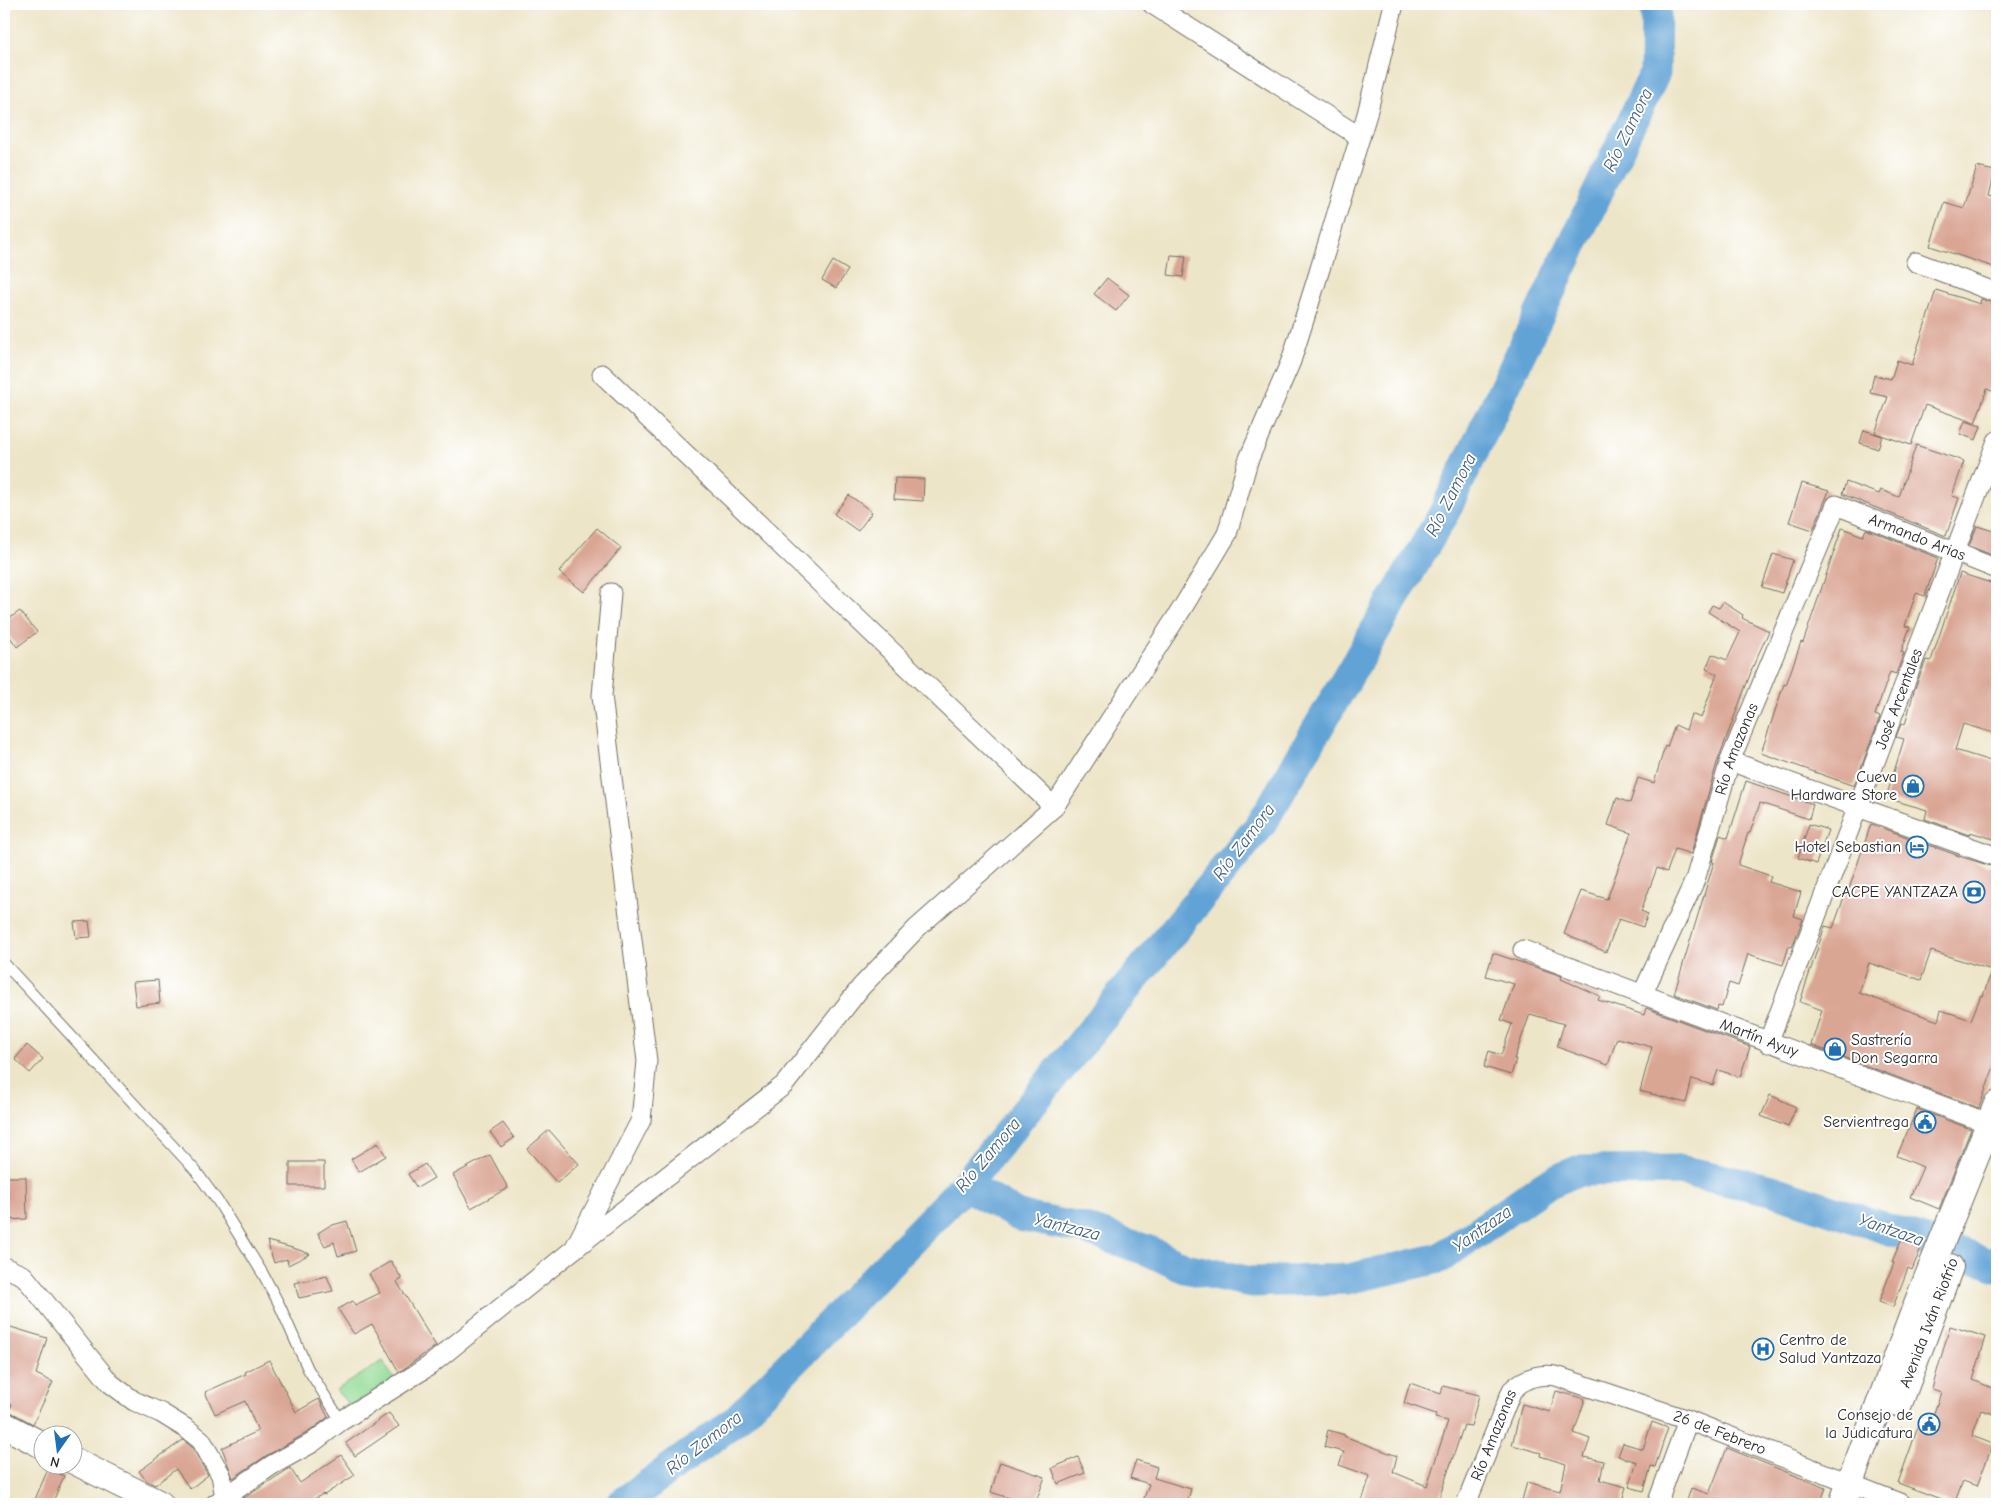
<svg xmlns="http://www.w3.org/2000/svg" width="2001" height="1508" font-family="'Comic Neue',sans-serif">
<rect width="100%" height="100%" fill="#fff"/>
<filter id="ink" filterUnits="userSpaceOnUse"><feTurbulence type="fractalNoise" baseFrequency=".02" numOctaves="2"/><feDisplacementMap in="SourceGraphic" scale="10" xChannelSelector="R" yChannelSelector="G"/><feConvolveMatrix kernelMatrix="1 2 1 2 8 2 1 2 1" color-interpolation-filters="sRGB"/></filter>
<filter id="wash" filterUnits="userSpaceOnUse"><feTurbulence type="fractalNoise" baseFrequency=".0096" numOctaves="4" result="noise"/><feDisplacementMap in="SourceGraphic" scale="20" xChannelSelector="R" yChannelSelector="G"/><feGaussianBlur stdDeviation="1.12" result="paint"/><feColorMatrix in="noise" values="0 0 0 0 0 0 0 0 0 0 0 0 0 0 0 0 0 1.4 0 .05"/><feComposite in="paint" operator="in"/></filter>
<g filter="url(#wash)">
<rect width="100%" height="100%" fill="#ede5c8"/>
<!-- green -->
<path fill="#93dc97" stroke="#5f8461" d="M383 1361 395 1381 350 1406 336 1390Z"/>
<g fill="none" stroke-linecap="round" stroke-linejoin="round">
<!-- river -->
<path stroke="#62a3d5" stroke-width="31" d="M965 1185 1019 1216 1085 1229 1149 1251 1185 1268 1251 1282 1348 1279 1440 1258 1545 1185 1577 1171 1678 1170 1772 1190 1997 1266
M621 1504 734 1422 965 1185 1262 823 1443 515 1655 73 1656 4"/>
</g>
<g id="blocks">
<!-- building -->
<path fill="#daa694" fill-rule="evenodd" d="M1977 167 1995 171 1989 196 1997 198V268L1930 246 1944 202 1964 208Z
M1171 255 1186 256 1183 277 1168 275Z
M833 261 848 270 836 288 822 280Z
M1107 278 1129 295 1116 311 1094 294Z
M1936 290 1980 304 1981 299 1997 305V393L1987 389 1975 423 1925 405 1911 445 1875 433 1888 397 1870 393 1874 375 1891 379 1897 360 1912 365Z
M1965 421 1981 426 1976 440 1960 434Z
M1864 430 1882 436 1878 449 1860 443Z
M1916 445 1964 461 1952 496 1959 498 1946 536 1842 494 1846 482 1879 494 1881 490 1899 497Z
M895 478 924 479 923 501 894 499Z
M1802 483 1829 491 1813 530 1789 522Z
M849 495 872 512 858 531 834 514Z
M1977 526 1997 532V557L1969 546Z
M597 528 621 548 584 592 559 572Z
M1842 528 1863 536 1866 529 1938 558 1925 596 1916 593 1905 626 1910 627 1901 652 1904 653 1896 674 1890 672 1875 715 1880 717 1854 786 1761 753 1784 684 1786 685 1801 642 1803 643Z
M1773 554 1793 560 1782 593 1762 587Z
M1960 573 1997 585V734L1963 724 1955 750 1997 763V840L1970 832 1969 835 1925 819 1927 810 1886 798 1904 739 1896 737 1901 724 1905 725 1914 691 1926 660 1931 661Z
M1723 602 1743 615 1742 618 1769 631 1754 664 1717 763 1691 854 1675 849 1667 872 1657 868 1641 911 1648 914 1643 927 1619 919 1606 952 1564 934 1581 891 1607 899 1631 833 1608 825 1617 798 1630 803 1638 778 1654 783 1665 746 1667 747 1675 725 1686 730 1691 714 1701 718 1717 674 1706 669 1712 654 1727 660 1740 632 1708 612 1712 605 1719 608Z
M20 611 37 632 17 647 4 628V622Z
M1746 781 1813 804 1809 819 1760 803 1750 833H1748L1738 865 1771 876 1769 882 1801 892 1794 916 1803 919 1792 947 1789 946 1783 965 1748 954 1738 986 1729 983 1722 1007 1718 1006 1717 1010 1674 994 1714 862H1712L1720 835 1728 838Z
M1809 824 1828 830 1816 864 1798 858Z
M1871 824 1962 857 1997 868V1058L1979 1108 1811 1045 1822 1010 1800 1002 1825 926 1833 928 1847 889H1849ZM1931 951 1992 970 1983 996 1981 995 1971 1020 1941 1010 1938 1021 1859 993 1869 963 1921 980Z
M89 921 91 937 76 938 74 922Z
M1493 953 1562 976 1561 979 1600 996 1598 1000 1644 1015 1646 1008 1750 1047 1740 1077 1718 1070 1713 1085 1692 1079 1686 1103 1640 1091 1652 1047 1617 1038 1608 1065 1557 1047 1564 1024 1530 1014 1514 1059H1516L1511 1075 1484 1067 1489 1051 1501 1055 1512 1024 1501 1020 1514 984 1486 976Z
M158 980 160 1003 136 1006 133 982Z
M27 1045 43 1059 30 1073 15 1059Z
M1770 1095 1796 1107 1788 1127 1761 1116Z
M1917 1109 1971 1129 1939 1209 1910 1197 1923 1167 1897 1156Z
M503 1123 514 1138 501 1147 490 1132Z
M549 1130 579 1164 557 1183 527 1149Z
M378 1143 386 1156 359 1172 351 1159Z
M490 1155 508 1188 471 1208 453 1175Z
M290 1162H324V1186H290Z
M425 1164 434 1178 417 1188 408 1174Z
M4 1177H26L27 1219 4 1220Z
M347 1221 356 1251 338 1256 334 1242 325 1246 318 1233 329 1226Z
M1901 1240 1921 1248 1912 1270 1908 1268 1893 1307 1879 1302 1894 1263 1892 1262Z
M267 1241 296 1249 310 1254 288 1265 287 1259 274 1263Z
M391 1261 402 1279 397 1282 436 1346 399 1372 372 1324 354 1334 338 1309 353 1301 355 1305 380 1293 369 1274Z
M327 1276 333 1291 299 1298 294 1283Z
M4 1325 47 1338 36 1374 53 1382 33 1424 9 1411 12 1404 4 1402Z
M1950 1326 1986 1337 1973 1380 1997 1390V1415L1981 1410 1972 1436 1993 1444 1977 1486 1963 1481 1954 1504 1898 1483 1922 1416 1932 1419 1941 1392 1932 1389Z
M269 1360 296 1412 319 1399 328 1417 310 1431 266 1456 233 1478 222 1448 258 1431 245 1401 215 1414 205 1392 246 1374 245 1372Z
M1410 1383 1441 1394 1443 1386 1479 1395 1471 1426 1464 1425 1437 1504H1361L1370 1476 1339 1465 1344 1452 1324 1447 1328 1430 1345 1435 1344 1436 1397 1456 1393 1472 1427 1486 1448 1421 1435 1418 1436 1414 1404 1403Z
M1556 1391 1585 1399 1574 1433 1590 1439 1584 1457 1604 1461 1600 1480 1626 1487 1621 1504H1521L1527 1482 1560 1491 1566 1464 1540 1456 1541 1453 1512 1445 1522 1404 1550 1412Z
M389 1413 399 1426 355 1456 346 1443Z
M1652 1422 1668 1428 1655 1467 1651 1466 1644 1491 1629 1487 1637 1462 1618 1456 1623 1443 1643 1449Z
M183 1440 192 1447 208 1475 190 1489 176 1469 155 1485 146 1480 139 1471Z
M1727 1448 1826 1488 1820 1504 1804 1500 1802 1504H1686L1691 1488 1709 1494Z
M341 1455 355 1475 324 1495 323 1494 305 1504H242L241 1500 290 1468 300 1483Z
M1078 1457 1085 1473 1058 1484 1052 1468Z
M1136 1460 1157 1467 1154 1478 1191 1489 1187 1504H1142L1149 1484 1130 1478Z
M1000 1462 1045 1477 1035 1504H1027L991 1492Z
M48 1469 64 1476 52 1504H33Z"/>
</g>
</g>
<g filter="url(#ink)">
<use href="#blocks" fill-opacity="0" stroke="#6f6c62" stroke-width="1"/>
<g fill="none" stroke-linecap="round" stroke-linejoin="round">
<!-- lane casing -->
<g stroke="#6f6c62" stroke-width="12">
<path id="lane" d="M4 963 195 1170 219 1203 263 1274 279 1304 308 1369 341 1421"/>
</g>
<!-- street casing -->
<g stroke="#6f6c62" stroke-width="21">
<g id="street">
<path d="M1152 4 1360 137"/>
<path d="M1916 262 1997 293"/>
<path d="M1730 761 1997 857"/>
<path d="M1054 807 1183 607 1227 534 1248 461 1291 361 1316 282 1367 114 1394 4"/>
<path id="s1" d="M1523 950 1974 1118 1997 1124"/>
<path id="s2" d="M1642 995 1695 880 1730 761 1836 505 1997 569"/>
<path id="s3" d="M1768 1043 1997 441"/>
<path d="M574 1249 784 1085 861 987 917 928 1054 807 602 374"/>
<path d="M4 1267 24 1276 110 1383 134 1401 161 1413 187 1429 201 1440 221 1475 225 1497"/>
<path d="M215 1504 272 1465 312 1443 341 1421 429 1366 574 1249 641 1120 647 1061 602 696 611 593"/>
<path id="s4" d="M1466 1504 1512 1390C1525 1378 1538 1373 1556 1376L1688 1420 1902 1504"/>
<path d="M1657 1504 1688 1420"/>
</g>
</g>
<!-- secondary casing -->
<g stroke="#6f6c62" stroke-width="28">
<path id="secondary" d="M1899 1404 1950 1267
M4 1425 42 1445
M72 1460 160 1504
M1842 1504 1916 1306 1997 1104"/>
</g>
<!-- lane -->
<use href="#lane" stroke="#fff" stroke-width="10"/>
<!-- street -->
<use href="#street" stroke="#fff" stroke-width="19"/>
<!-- secondary -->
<use href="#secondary" stroke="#fff" stroke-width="26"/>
</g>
</g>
<!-- icons -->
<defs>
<g id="shop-ring" transform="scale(1.125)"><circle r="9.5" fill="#fff" stroke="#1f6fb2" stroke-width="1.5"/><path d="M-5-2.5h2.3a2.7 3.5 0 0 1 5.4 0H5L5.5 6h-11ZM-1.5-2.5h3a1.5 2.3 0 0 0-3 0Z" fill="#1f6fb2"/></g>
<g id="hotel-ring" transform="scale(1.125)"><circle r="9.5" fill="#fff" stroke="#1f6fb2" stroke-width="1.5"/><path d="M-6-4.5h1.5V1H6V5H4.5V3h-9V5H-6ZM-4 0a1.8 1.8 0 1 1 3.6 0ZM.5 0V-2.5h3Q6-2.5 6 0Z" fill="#1f6fb2"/></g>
<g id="bank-ring" transform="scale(1.125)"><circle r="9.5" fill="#fff" stroke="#1f6fb2" stroke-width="1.5"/><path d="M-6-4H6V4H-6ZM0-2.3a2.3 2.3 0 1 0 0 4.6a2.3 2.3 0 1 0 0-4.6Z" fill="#1f6fb2"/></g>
<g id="civic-ring" transform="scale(1.125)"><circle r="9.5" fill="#fff" stroke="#1f6fb2" stroke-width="1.5"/><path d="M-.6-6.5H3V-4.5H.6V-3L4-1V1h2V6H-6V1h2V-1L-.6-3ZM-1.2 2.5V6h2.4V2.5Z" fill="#1f6fb2"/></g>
<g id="hospital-ring" transform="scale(1.125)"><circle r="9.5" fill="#fff" stroke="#1f6fb2" stroke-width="1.5"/><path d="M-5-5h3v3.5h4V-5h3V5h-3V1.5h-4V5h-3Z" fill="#1f6fb2"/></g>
</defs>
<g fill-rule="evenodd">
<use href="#shop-ring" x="1913" y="786"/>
<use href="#hotel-ring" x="1917" y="847"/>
<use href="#bank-ring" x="1974" y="892"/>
<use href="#shop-ring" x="1835" y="1049"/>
<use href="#civic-ring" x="1925" y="1122"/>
<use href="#hospital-ring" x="1763" y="1349"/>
<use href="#civic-ring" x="1929" y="1424"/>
</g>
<g text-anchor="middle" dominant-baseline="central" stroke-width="4" stroke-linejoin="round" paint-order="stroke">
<!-- street labels -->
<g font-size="16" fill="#2b2b2b" stroke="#fff">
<text stroke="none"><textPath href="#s2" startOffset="615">Armando Arias</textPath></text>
<text stroke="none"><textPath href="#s3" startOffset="368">José Arcentales</textPath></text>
<text stroke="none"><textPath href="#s2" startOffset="264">Río Amazonas</textPath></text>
<text stroke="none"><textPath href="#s1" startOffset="252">Martín Ayuy</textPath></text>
<text transform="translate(1929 1323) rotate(-69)">Avenida Iván Riofrío</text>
<text stroke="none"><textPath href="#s4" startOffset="344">26 de Febrero</textPath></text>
<text stroke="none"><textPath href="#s4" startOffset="74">Río Amazonas</textPath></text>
</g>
<!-- poi labels -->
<g font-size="16" fill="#2b2b2b" stroke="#fff" text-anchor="end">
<text x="1897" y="777">Cueva<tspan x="1897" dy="18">Hardware Store</tspan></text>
<text x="1901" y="847">Hotel Sebastian</text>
<text x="1958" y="892">CACPE YANTZAZA</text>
<text x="1851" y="1040" text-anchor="start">Sastrería<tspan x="1851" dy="18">Don Segarra</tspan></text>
<text x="1909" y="1122">Servientrega</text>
<text x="1779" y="1340" text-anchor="start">Centro de<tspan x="1779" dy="18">Salud Yantzaza</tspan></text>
<text x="1913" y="1415">Consejo de<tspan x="1913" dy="18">la Judicatura</tspan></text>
</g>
<!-- water labels -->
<g font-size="18" font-style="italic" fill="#446177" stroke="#fff">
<text transform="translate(1628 130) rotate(-64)">Río Zamora</text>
<text transform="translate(1451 495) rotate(-63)">Río Zamora</text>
<text transform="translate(1244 842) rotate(-53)">Río Zamora</text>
<text transform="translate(988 1155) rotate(-50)">Río Zamora</text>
<text transform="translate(1067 1227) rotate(14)">Yantzaza</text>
<text transform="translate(1482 1229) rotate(-35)">Yantzaza</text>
<text transform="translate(1891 1230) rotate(19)">Yantzaza</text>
<text transform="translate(704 1443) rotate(-38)">Río Zamora</text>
</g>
</g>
<!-- margin -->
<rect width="2001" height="1508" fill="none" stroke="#fff" stroke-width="20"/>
<!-- north arrow -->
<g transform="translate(58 1450) rotate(194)"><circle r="24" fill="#ffffff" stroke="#aaaaaa"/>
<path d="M0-4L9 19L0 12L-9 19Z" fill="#1f6fb2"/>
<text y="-8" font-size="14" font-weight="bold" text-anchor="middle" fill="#2b2b2b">N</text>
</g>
</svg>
